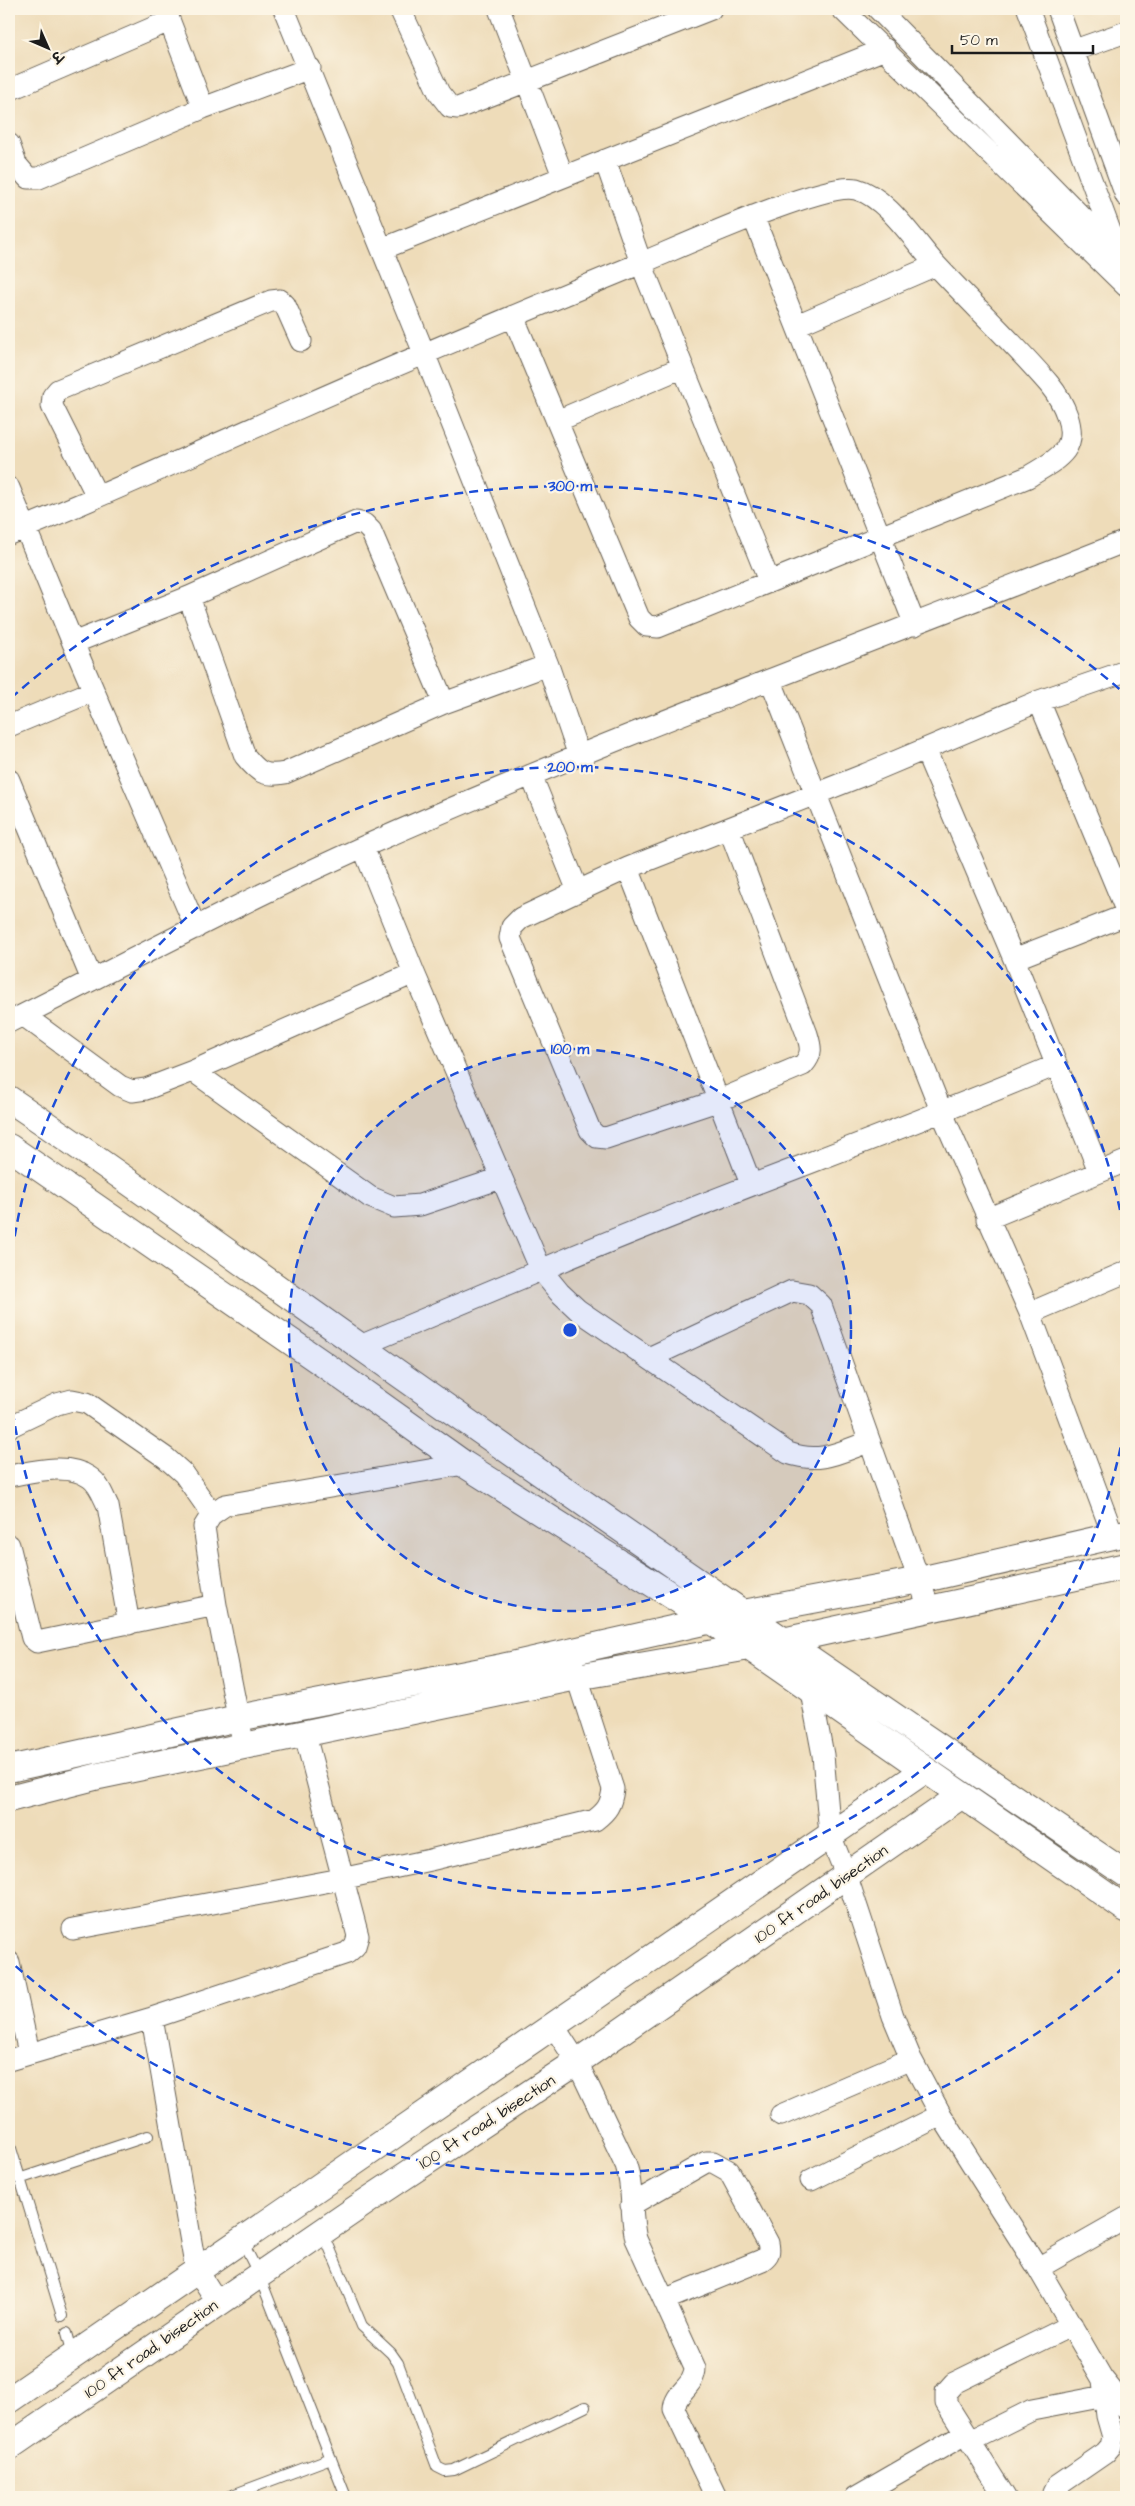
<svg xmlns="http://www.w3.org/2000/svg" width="1135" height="2506" font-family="'Architects Daughter','Playpen Sans Deva',sans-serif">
<rect width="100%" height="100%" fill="#fcf5e5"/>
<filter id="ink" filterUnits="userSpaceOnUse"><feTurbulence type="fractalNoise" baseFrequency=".02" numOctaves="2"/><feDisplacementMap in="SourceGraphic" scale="10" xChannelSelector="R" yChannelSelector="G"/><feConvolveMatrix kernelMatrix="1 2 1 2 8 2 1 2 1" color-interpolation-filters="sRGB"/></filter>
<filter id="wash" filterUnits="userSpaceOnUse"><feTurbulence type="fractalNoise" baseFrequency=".0096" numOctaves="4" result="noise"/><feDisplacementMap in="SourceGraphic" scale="20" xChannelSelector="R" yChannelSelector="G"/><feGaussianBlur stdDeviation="1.12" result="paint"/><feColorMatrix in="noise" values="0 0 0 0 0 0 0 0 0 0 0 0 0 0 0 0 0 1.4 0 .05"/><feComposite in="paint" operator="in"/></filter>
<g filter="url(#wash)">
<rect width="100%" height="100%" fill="#eedcb9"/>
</g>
<g filter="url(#ink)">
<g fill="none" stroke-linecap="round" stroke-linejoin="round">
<!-- service casing -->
<g stroke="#665f53" stroke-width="12">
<path id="service" d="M9 2142 62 2316
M19 2179 148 2136
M323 2232 362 2326 391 2353 398 2363 437 2467 445 2471 454 2470 585 2407
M242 2241 259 2275 346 2497
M67 2333 73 2354
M227 2497 331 2458"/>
</g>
<!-- minor casing -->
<g stroke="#665f53" stroke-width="23">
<path id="minor" d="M165 9 203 108
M284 9 424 353 548 665 579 756
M400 9 439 93 450 107 458 108 711 9
M499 9 563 176
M842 9 1126 286
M878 9 1118 254 1126 258
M1028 9 1116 247
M1058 9 1126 196
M1075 50 1126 32
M9 90 169 21
M9 144 16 164 28 178H39L203 108 310 68
M605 160 641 263 769 581
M753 216 915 625
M382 249 885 49
M797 325 936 265
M557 421 683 367
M9 488 73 643 196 928
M97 496 52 406 53 396 58 390 271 301 280 300 285 305 301 341
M9 534C106 495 202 450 299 408 412 358 525 311 639 264 676 249 824 181 856 189 887 197 914 241 936 265 973 305 1013 342 1049 384 1062 400 1079 431 1065 450 1056 462 1040 469 1028 477L658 627 647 626 639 618 513 316
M189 597 245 756C258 772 264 777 285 773L444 703 548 665
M73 643 189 597 356 522 364 524 371 531 444 703
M771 681 942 1113 1030 1313 1113 1535
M1039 701 1126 910
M9 726 93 691
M925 749 1014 959 1099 1171
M531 775 578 891 628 868 751 1184
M9 780 92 980
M628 868 866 774 1039 701 1126 671
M578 891 521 918 512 927 510 938 590 1130 597 1137 606 1138 720 1100 803 1065C813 1054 811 1047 807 1034L729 828
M1014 959 1126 915
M23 1015 120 1086 132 1091 146 1089 193 1071 414 973
M9 1022C127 963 244 900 365 846 615 735 872 642 1126 541
M193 1071 370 1197 394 1207 420 1205 501 1178
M987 1219 1126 1161
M1030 1313 1126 1272
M360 1346 541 1270 414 973 363 847
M651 1357 792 1291 809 1294 821 1305 929 1608
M9 1427 57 1404 72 1400 87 1403 166 1458 184 1474 212 1514
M868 1442C838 1453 820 1464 788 1453L578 1310 559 1292 541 1270C711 1197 886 1137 1056 1065
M9 1476C32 1472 67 1462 89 1477 99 1483 103 1496 108 1506L129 1624
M9 1545 32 1638 37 1642 216 1605
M816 1682 811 1692 823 1755 830 1835 847 1877 893 2016 911 2059 941 2115 1038 2268 1102 2378 1126 2408
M244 1747 216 1605 204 1527 212 1514 225 1505 464 1464
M73 1929 341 1879 430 1860 595 1820C607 1811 611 1805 613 1789L572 1662
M9 1962 29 2053
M152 2018 194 2259 197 2270 218 2303
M553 2025 577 2062 626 2165C634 2189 630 2214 636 2239L695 2368C695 2386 675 2392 674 2409L716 2497
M9 2060 152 2018 347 1953 355 1946 358 1936 305 1735
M781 2115 911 2059
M811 2180 941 2115
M631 2205 706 2162H713L729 2171 768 2243C770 2252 769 2255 762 2260L664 2300
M1038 2268 1126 2218
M970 2441 1032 2410 1105 2396
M856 2497 965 2434
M1005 2497 946 2403V2392L954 2383 1072 2325
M1057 2497 1054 2492 1057 2486 1105 2453 1111 2446 1113 2437 1107 2416 1103 2380"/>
</g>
<!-- tertiary casing -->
<g stroke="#665f53" stroke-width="28">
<path id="tertiary" d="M9 1099C128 1179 243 1264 361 1347 614 1526 870 1700 1126 1874
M9 1147 332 1370 464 1464 710 1620 1126 1909
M9 1769 238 1718 502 1667 743 1613 920 1580 1126 1533
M9 1799 99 1776 577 1677 783 1641 1126 1566
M9 2400 925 1770
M9 2447 370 2199 577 2062 962 1795"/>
</g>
<!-- service -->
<use href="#service" stroke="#fff" stroke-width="10"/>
<!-- minor -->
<use href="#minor" stroke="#fff" stroke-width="21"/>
<!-- tertiary -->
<use href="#tertiary" stroke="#fff" stroke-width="26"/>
</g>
</g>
<!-- distance rings -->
<circle cx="570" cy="1330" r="281" fill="#1d4ed8" fill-opacity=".12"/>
<g fill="none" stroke="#1d4ed8" stroke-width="2.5" stroke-dasharray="9 6">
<circle cx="570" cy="1330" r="281"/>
<path d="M1126 1418A563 563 0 0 1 9 1379M9 1281A563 563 0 0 1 1126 1242"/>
<path d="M1124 1967A844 844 0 0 1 11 1962M11 698A844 844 0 0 1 1124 693"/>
</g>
<g text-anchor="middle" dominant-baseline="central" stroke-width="4.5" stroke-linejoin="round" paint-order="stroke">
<!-- street labels -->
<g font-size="16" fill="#1c1c1c" stroke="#fcf5e5">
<text transform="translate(821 1894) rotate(-35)">100 ft road, bisection</text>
<text transform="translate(487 2122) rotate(-33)">100 ft road, bisection</text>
<text transform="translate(151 2349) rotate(-35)">100 ft road, bisection</text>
</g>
</g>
<circle cx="570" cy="1330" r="8" fill="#1d4ed8" stroke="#fcf5e5" stroke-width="2.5"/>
<g font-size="15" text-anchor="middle" font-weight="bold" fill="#1d4ed8" stroke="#fcf5e5" stroke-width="4.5" stroke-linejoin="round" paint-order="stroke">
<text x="570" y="491">300 m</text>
<text x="570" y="772">200 m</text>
<text x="570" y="1054">100 m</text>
</g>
<!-- margin -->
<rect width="1135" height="2506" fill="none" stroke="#fcf5e5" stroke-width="30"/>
<!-- north arrow -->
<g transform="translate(48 48) rotate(135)" stroke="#fcf5e5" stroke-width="4" paint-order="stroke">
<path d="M0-4L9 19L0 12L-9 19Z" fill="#1c1c1c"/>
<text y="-8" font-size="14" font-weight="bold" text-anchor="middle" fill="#1c1c1c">उ</text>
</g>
<!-- scale -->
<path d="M952 45v8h141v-8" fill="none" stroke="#1c1c1c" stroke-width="2.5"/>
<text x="960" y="45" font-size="15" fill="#1c1c1c" stroke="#fcf5e5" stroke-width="4" paint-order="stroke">50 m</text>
</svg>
